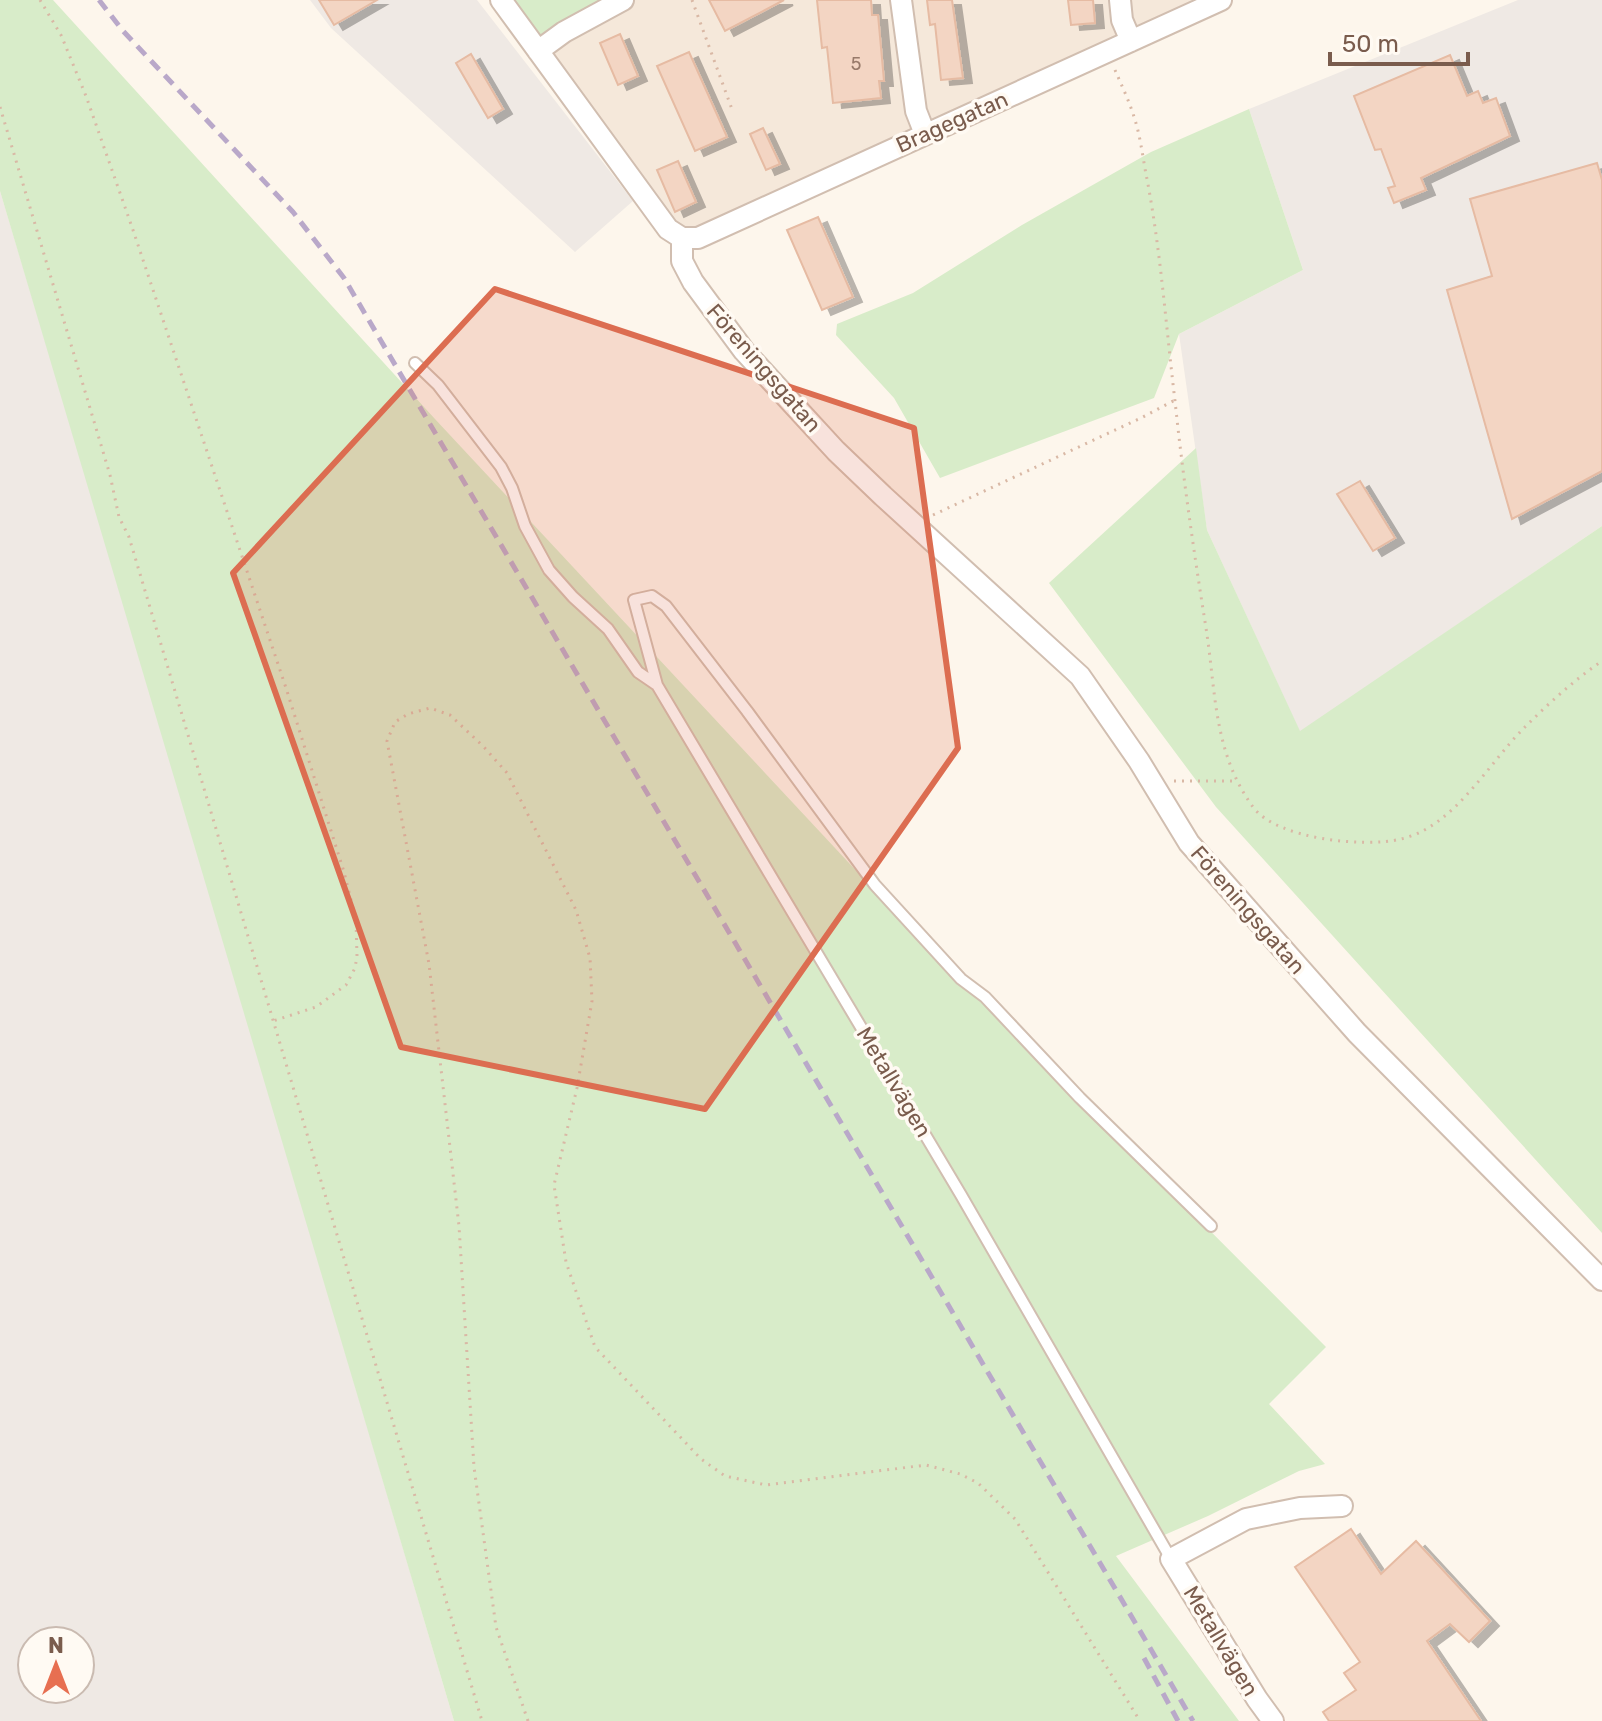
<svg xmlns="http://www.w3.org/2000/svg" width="1602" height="1721" font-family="Rubik,sans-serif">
<defs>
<filter id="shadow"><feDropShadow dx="9" dy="5" stdDeviation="0" flood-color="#0004"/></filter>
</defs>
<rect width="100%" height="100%" fill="#fdf6ec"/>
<!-- residential -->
<path fill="#f5e8da" d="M502 0H1215L678 247Z"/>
<!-- industrial -->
<path fill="#efe9e4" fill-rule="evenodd" d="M310 0H477L633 201 575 252 331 28Z
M1518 0H1602V526L1300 732 1207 530 1179 334 1303 270 1249 109Z
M0 191 119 586 454 1721H0ZM32 1641H80V1689H32Z"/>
<!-- green -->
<path fill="#d8ecc9" d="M0 0H53L435 419 933 953 1326 1347 1269 1404 1325 1464 1299 1471 1208 1516 1116 1556 1239 1721H454L0 191Z
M502 0H609L540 49Z
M1249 109 1303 270 1179 334 1154 398 940 478 894 398 836 335 837 324 913 293 1022 225 1151 152Z
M1196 448 1207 530 1300 731 1602 526V1233L1216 807 1049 583Z"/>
<!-- building -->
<path fill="#f3d5c3" stroke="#e6bba3" stroke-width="2" filter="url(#shadow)" d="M319 0H377L334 25Z
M709 0H784L725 31Z
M817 0H871L872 15H878L884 81H879L881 98 833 103 827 47 822 48Z
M927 0H952L963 78 941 80 935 24 930 25Z
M1068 0H1093L1095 23 1071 25Z
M620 34 638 76 618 85 600 43Z
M689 52 727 137 695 151 657 66Z
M471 54 503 109 488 118 456 63Z
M1450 55 1467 96 1478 91 1483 103 1496 98 1510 136 1421 178 1426 190 1394 203 1388 188 1395 186 1381 149 1375 150 1354 96Z
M763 128 780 164 766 170 750 134Z
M678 161 696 202 675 212 657 170Z
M1597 163 1602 180V471L1512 519 1447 290 1492 276 1470 199Z
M818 217 853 297 822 310 787 230Z
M1360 481 1395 538 1373 551 1337 494Z
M1351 1529 1381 1574 1416 1541 1490 1621 1469 1642 1450 1624 1427 1641 1481 1721H1329L1323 1712 1356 1690 1344 1673 1360 1662 1295 1567Z"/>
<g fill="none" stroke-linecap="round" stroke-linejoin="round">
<!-- lane casing -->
<g stroke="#d1beb0" stroke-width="14">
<path id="lane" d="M415 363 438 385 501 467 512 488 525 526 549 570 573 597 608 629 638 672 657 685
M1171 1559 961 1195 657 685 634 600 652 596 666 606 747 711 875 885 961 979 985 997 1080 1098 1211 1226"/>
</g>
<!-- street casing -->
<g stroke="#d1beb0" stroke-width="24">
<path id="street" d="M501 0 668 229 682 238
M901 0 916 111 925 134
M1120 0 1122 20 1131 41
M538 51 564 32 623 0
M682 238V261L693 282 744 351 836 451 883 496 1080 676 1139 761 1189 843 1357 1033 1602 1280
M682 238H698L1221 0
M1273 1721 1257 1699 1171 1559 1246 1519 1300 1508 1342 1506"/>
</g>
<!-- path -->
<path stroke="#d9b8a5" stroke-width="3" stroke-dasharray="2 6" stroke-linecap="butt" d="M40 0 61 35 86 96 133 230 286 688 344 872 356 920 357 956 355 968 346 985 316 1007 273 1021
M692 0 733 112
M1115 70C1122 86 1130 103 1135 120 1141 139 1143 160 1147 179 1161 253 1166 327 1175 401 1183 477 1194 553 1206 628 1216 691 1213 752 1253 807 1276 839 1364 848 1401 839 1454 827 1488 764 1524 728 1548 704 1574 680 1602 661
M0 107 110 475 119 517 129 537 482 1721
M933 515 1143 417 1175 400
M1174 781H1238
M528 1721 496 1627 474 1467 459 1226 429 964 387 741 395 722 408 714 430 708 450 715 484 747 507 773 576 910 590 958 592 1001 577 1088 554 1185 566 1262 595 1347 701 1459 725 1476 766 1485 926 1465 960 1474 978 1483 1015 1519 1140 1721"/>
<!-- lane -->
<use href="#lane" stroke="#fff" stroke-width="10"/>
<!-- street -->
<use href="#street" stroke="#fff" stroke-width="20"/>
<!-- rail -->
<path stroke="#b9a8c9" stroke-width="5" stroke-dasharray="12 8" stroke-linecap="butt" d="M99 0 123 31 293 212 344 278 1193 1721
M1144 1658 1178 1721"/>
</g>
<!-- marked area -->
<path fill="#dc6d51" fill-opacity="0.2" stroke="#dc6d51" stroke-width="6" stroke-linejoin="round" d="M495 289 914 428 958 748 705 1109 401 1047 233 573Z"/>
<g text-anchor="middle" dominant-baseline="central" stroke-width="7" stroke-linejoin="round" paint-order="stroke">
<!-- number labels -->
<g font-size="18" fill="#987a6a">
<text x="856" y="64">5</text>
</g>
<!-- street labels -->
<g font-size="22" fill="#7a5c4d" stroke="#fffaf3">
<text transform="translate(952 122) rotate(-24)">Bragegatan</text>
<text transform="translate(764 368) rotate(49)">Föreningsgatan</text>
<text transform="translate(1248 910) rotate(49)">Föreningsgatan</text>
<text transform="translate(894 1082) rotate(59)">Metallvägen</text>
<text transform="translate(1221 1641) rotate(59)">Metallvägen</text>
</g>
</g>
<!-- north arrow -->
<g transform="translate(56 1665)"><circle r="38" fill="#fffaf3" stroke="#cabbb1" stroke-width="2"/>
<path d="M0-6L14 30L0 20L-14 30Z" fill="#e76f51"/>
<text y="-12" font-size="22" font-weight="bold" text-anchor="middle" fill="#7a5c4d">N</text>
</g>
<!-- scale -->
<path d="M1330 52v12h138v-12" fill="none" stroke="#7a5c4d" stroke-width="4"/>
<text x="1342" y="52" font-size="24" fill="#7a5c4d" stroke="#fffaf3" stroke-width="6" paint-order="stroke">50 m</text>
</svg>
